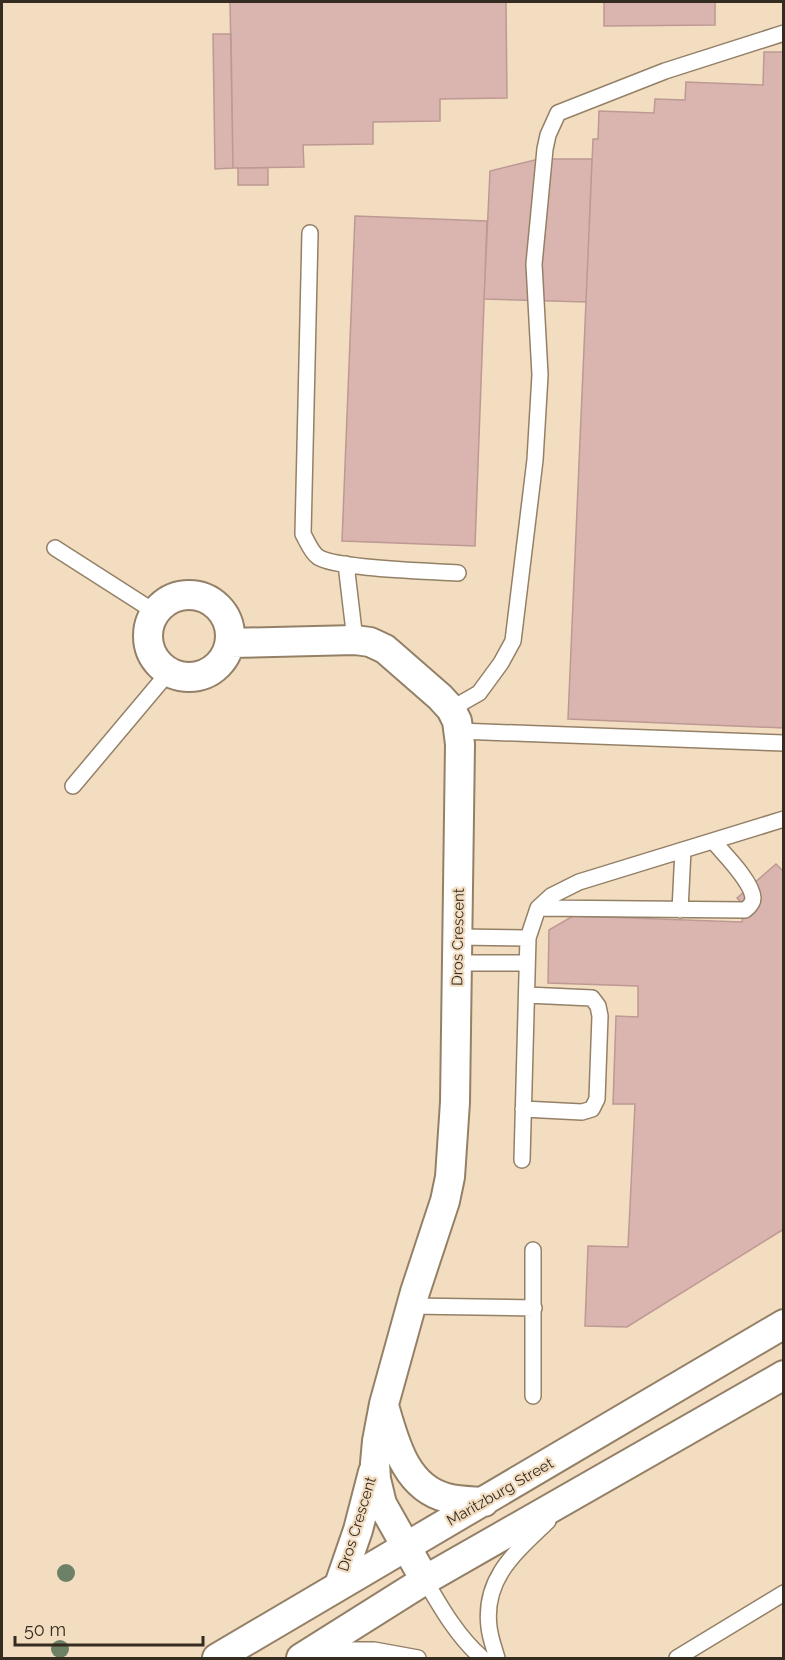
<svg xmlns="http://www.w3.org/2000/svg" width="785" height="1660" font-family="Raleway,sans-serif">
<rect width="100%" height="100%" fill="#f3ddc1"/>
<!-- building -->
<path fill="#dab5b0" stroke="#bd9994" stroke-width="1.5" d="M230 2H506L507 98 440 99V121L373 122V144L303 145 304 167 233 168Z
M604 2H715V25L604 26Z
M213 34H231L233 168 215 169Z
M764 52H784V728L568 719 593 139H598L599 111 654 113 655 99 685 100 686 82 763 85Z
M539 159H592L586 302 484 299 490 171Z
M238 168H268V185H238Z
M355 216 487 221 475 546 342 541Z
M776 864 784 872V1229L627 1327 585 1326 588 1246 628 1247 635 1104H613L616 1016 638 1017V986L548 983 549 930 573 916 742 922 744 905 737 898Z"/>
<g fill="none" stroke-linecap="round" stroke-linejoin="round">
<!-- lane casing -->
<g stroke="#948067" stroke-width="18">
<path id="lane" d="M310 233 303 534C307 541 311 552 318 557 336 569 432 571 458 573
M55 548 155 612
M346 564 355 640
M451 709 479 693 501 663 513 641 535 460 540 375 534 264 545 149 548 135 558 113 665 71 784 33
M459 731 784 743
M73 786 168 673
M538 908 745 910C749 907 753 903 753 898 752 881 723 853 713 841
M680 910 683 850
M458 937 528 938
M458 963H527
M523 1109 582 1112 592 1109 597 1099 600 1016 598 1006 592 998 527 995
M522 1160 528 938 538 908 551 896 579 882 784 819
M533 1250V1396
M411 1306 534 1308
M425 1580C441 1608 458 1637 482 1658
M317 1656 351 1650H374L418 1658
M497 1658C494 1648 490 1637 489 1627 483 1578 516 1552 548 1521
M677 1658 784 1593"/>
</g>
<!-- street casing -->
<g stroke="#948067" stroke-width="32">
<path id="street" d="M148 636a41 41 0 1 1 82 0a41 41 0 1 1-82 0Z
M230 643 355 640 370 642 385 649 440 697 451 709 457 721 460 744 455 1102 450 1177 445 1201 415 1292 384 1404 377 1441 375 1463 376 1479 382 1504 425 1580
M385 1409C395 1443 406 1488 447 1498 459 1501 472 1501 484 1502
M339 1585 358 1530 373 1472
M217 1658 784 1324
M301 1658 425 1580 784 1375"/>
</g>
<!-- lane -->
<use href="#lane" stroke="#fff" stroke-width="15"/>
<!-- street -->
<use href="#street" stroke="#fff" stroke-width="28"/>
</g>
<!-- trees -->
<g fill="#6d8167">
<circle cx="66" cy="1573" r="9"/>
<circle cx="60" cy="1649" r="9"/>
</g>
<g text-anchor="middle" dominant-baseline="central" stroke-width="4.5" stroke-linejoin="round" paint-order="stroke">
<!-- street labels -->
<g font-size="15" fill="#342b21" stroke="#f3ddc1">
<text transform="translate(458 937) rotate(-89)">Dros Crescent</text>
<text transform="translate(500 1492) rotate(-30)">Maritzburg Street</text>
<text transform="translate(357 1524) rotate(-73)">Dros Crescent</text>
</g>
</g>
<!-- border -->
<rect width="785" height="1660" fill="none" stroke="#342b21" stroke-width="6"/>
<!-- scale -->
<path d="M15 1636v9h188v-9" fill="none" stroke="#342b21" stroke-width="3"/>
<text x="24" y="1636" font-size="18" fill="#342b21" stroke="#f3ddc1" stroke-width="4.5" paint-order="stroke">50 m</text>
</svg>
